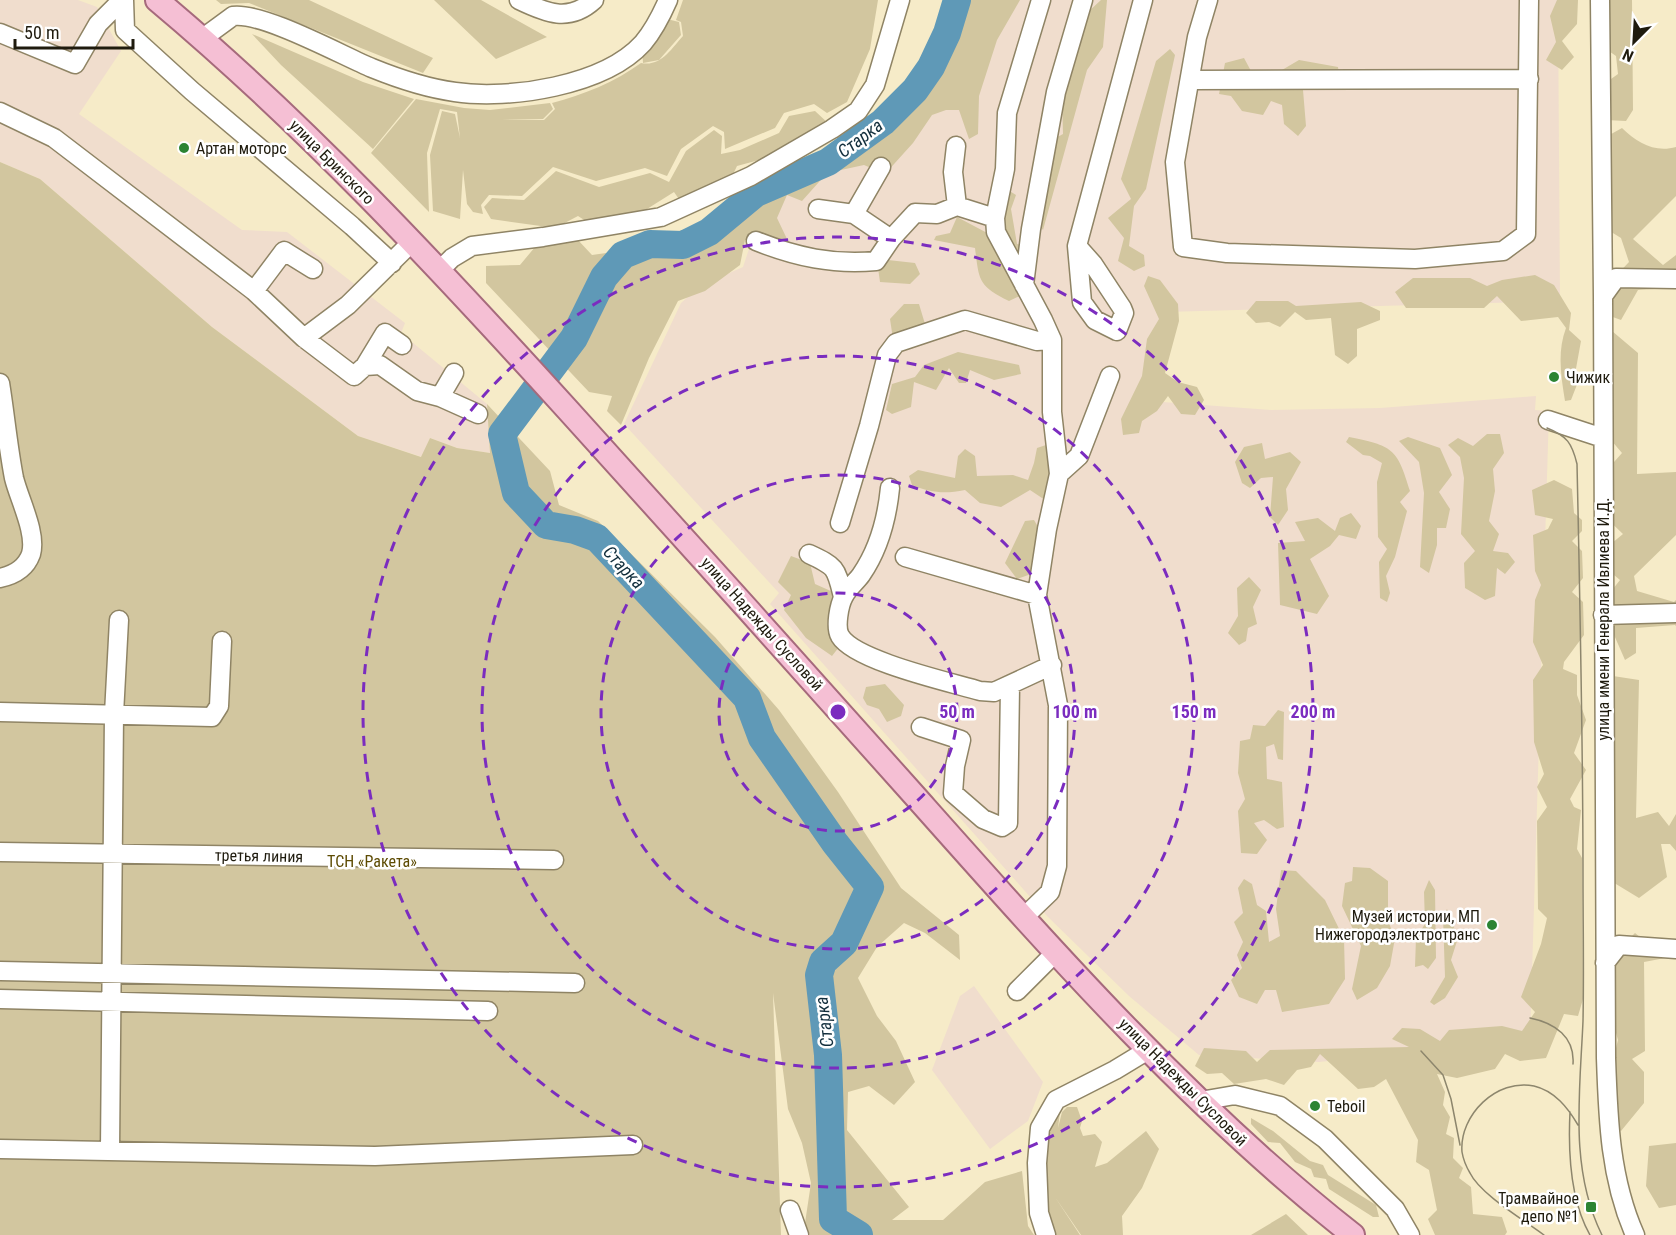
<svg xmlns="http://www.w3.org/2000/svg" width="1676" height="1235" font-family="'Roboto Condensed',sans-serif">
<rect width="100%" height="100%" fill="#f6ebc8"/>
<!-- industrial -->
<path fill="#f0ddcd" d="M0 0H78L97 7 121 51 79 114 242 230 287 232 405 323 401 333 487 404 490 453 457 448 430 438 422 457 358 436 212 327 40 179 0 162Z
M990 0H1558L1560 301 1166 312 1149 401 1271 410 1380 408 1536 396 1535 410 1549 411 1530 1039 1319 1062 1199 1055 1129 996 1047 916 770 604 779 593 624 424 681 303 700 286 743 267 764 204 912 113Z
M974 986 1043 1082 1028 1121 990 1149 932 1070 960 996Z"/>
<!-- green -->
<path fill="#d2c69f" d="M216 0H309L433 58 423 73 249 3 221 4Z
M434 0H481L547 37 496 59Z
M683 0H878L870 49 847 102 827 113 814 104 784 113 775 128 725 149 724 132 713 126 681 149 667 176 645 168 596 181 553 167 522 196 489 195 481 205 483 214 473 212 467 204 463 170 460 219 433 211 430 155 442 111 455 114 460 138 457 112 440 109 427 153 429 212 371 153 416 99 464 108 490 110 550 103 553 109 543 119 502 120H544L555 109 552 103C583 95 615 82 641 63 661 67 671 49 683 36L681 22 676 20Z
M951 0H1020L997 40 979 96 978 134 969 139 959 110H946L932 115 913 143 885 174 864 165 827 173 802 201 787 195 777 218 787 239 745 240 740 265 705 291 678 301 649 358 621 425 607 411 612 396 589 392 486 283V266L520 265 535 247 577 239 592 255 620 251 703 223 767 193 800 180 861 130 896 98 912 75 924 51 950 11Z
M1101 0H1107L1103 47 1087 70 1043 230 1037 222 1047 197 1044 187 1052 140 1063 134 1062 98 1088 12Z
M1557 0H1578L1577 24 1562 41 1574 57 1562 70 1546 60 1556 42 1550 16Z
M1599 0H1632L1633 110 1626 121 1606 120 1604 84 1618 74 1616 56 1596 42Z
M663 18 679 22 681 35 659 60 643 63 642 47Z
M252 34 363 82 414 99 373 149 281 65Z
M1170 49 1175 55 1146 189 1134 206 1129 246 1144 255 1145 266 1134 271 1118 261 1124 238 1108 218 1131 199 1121 179 1156 61Z
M1244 58 1251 71 1282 70 1299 60 1338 67 1340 83 1303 90 1306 126 1298 136 1284 124 1282 105 1271 101 1263 115 1242 111 1231 96 1219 94 1225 63Z
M815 111 829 124 771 166 759 160 737 166 726 189 683 205 674 192 620 226 592 225 578 216 555 228 491 219 484 207 492 198 524 200 556 171 599 187 650 173 669 182 686 151 714 130 722 136 721 154 740 150 779 133 789 116Z
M1622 128C1637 143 1655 153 1676 147V196L1633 239 1663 265 1676 255V283L1671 288 1638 290 1621 320 1610 316 1608 284 1629 262 1621 238 1608 230 1604 138Z
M0 162 40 179 212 327 358 436 421 457 430 438 457 448 490 453 487 404 550 471 559 505 598 521 715 637 779 710 838 792 901 888 959 935 960 960 925 933 904 923 877 947 858 978 877 1016 896 1041 915 1082 894 1105 869 1086 848 1092 847 1130 909 1207 892 1220H943L985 1182 1022 1171 1028 1226 1034 1235H810L805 1223 811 1183 802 1143 788 1109 773 993 781 1235H0Z
M1008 190 1016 195 1011 209 1017 244 1033 248 1022 295 1009 301C978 286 979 280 975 248L934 240 936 236 950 233 957 217 991 235Z
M888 260 915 263 920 274 910 284 880 282 878 268Z
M1535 275 1554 285 1571 313 1569 330 1581 341 1575 374 1578 382 1571 400 1565 401C1561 376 1557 352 1566 328L1558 317 1521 321 1497 296 1484 308H1406L1395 292 1413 278H1470L1487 286 1502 280Z
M1148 276 1160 280 1178 304 1179 321 1165 373 1178 382 1197 387 1204 400 1195 415 1181 414 1168 396 1157 411 1142 421 1139 433 1123 435 1121 419 1142 376 1147 339 1159 319 1144 286Z
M1256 301H1288L1296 306 1361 302 1380 311V320L1357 329V356L1348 364 1335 355 1331 318 1306 320 1295 312 1280 327 1269 322 1256 323 1246 313Z
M904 304H919L925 324 913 342 893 339 890 319Z
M1612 331 1638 353 1637 474 1676 472V535L1634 576 1637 591 1674 602 1676 600V626L1675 625 1636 628V653L1625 660 1611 628 1605 599 1620 580 1602 565 1600 553 1623 534 1600 512 1598 480 1622 453 1605 433Z
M958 352 1019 365 1021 374 994 380 970 370 966 383H959L949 368 936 390 914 382 911 407 892 414 886 410 892 384 915 377 924 365Z
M1487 434H1500L1504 453 1493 469 1495 491 1489 521 1499 534 1493 551 1508 553 1515 562 1505 574 1497 568 1495 596 1485 600 1465 588 1464 563 1475 551 1461 534 1464 478 1460 457 1448 445 1458 438 1473 446Z
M1349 437C1392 446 1397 447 1410 491L1400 502 1407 511 1395 557 1386 576 1390 593 1387 602 1380 598 1379 562 1387 549 1378 537 1377 482 1382 463 1370 456 1363 455 1346 442Z
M1408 437 1440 448 1452 475 1439 492 1450 509 1446 528H1437V545L1429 573 1420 567 1424 493 1419 462 1399 441Z
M1262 443 1265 459 1290 452 1301 462 1286 489 1288 510 1278 525 1270 517 1273 477 1261 478 1250 488 1242 483 1235 462 1244 447Z
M1049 444 1059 454 1049 472 1053 488 1048 502 1030 490 1001 507 980 503 965 490C945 494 931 493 912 485L909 476 918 470 955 478 958 456 965 449 975 456 977 476 1013 475 1028 480 1034 463 1037 448Z
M1554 480 1572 489 1574 513 1582 520V531L1572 541 1582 551 1583 578 1572 592 1583 602 1584 635 1564 662 1563 669 1577 675V695L1586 720 1574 753 1586 770 1570 799 1574 807 1581 810 1577 849 1582 858 1583 999 1578 1016 1564 1014 1546 1058 1520 1061 1505 1054 1495 1069 1457 1078 1437 1074 1445 1092 1443 1105 1450 1117 1446 1134 1454 1138 1453 1158 1463 1168 1459 1178 1471 1187 1473 1214 1502 1217 1507 1232 1505 1235H1435L1428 1219 1437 1210 1429 1170 1416 1162 1418 1140 1386 1079 1374 1087 1358 1089 1320 1054 1311 1067 1297 1070 1284 1085 1266 1079 1234 1084 1222 1073 1207 1074 1195 1066 1204 1048 1246 1051 1257 1062 1270 1050 1409 1047 1392 1039 1402 1028 1420 1029 1440 1041 1449 1030 1502 1026 1522 1031 1535 1012 1521 997 1541 944 1547 918 1538 909 1537 821 1547 807 1537 787 1544 774 1534 742 1533 680 1543 665 1533 642 1535 600 1541 585 1535 571 1533 535 1548 529 1553 519 1535 515 1532 490Z
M1351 513 1361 526 1356 539 1339 535 1330 546 1310 559 1329 596 1317 614 1280 605 1278 543 1305 541 1295 522 1318 518 1335 531 1340 518Z
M1034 520 1041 532 1034 573 1017 579 1005 563 1025 521Z
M791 556 810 563 815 584 833 592 827 624 839 647 832 656 806 638 784 610 791 595 778 582Z
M1249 577 1261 590 1253 607 1257 624 1248 628 1246 641 1239 645 1228 633 1238 616 1237 588Z
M1613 676 1639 680 1636 818 1658 812 1669 826 1676 814V851L1670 844H1661L1667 877 1639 898 1611 881Z
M885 684 904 705 901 716 887 722 879 709 867 705 863 698 866 687Z
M1278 710 1284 712 1283 760 1278 759 1274 744 1266 747 1267 779 1282 782 1284 827 1277 829 1264 820 1254 823 1267 840 1257 854 1241 853 1238 811 1245 799 1238 773 1240 741 1250 739 1253 725 1265 726Z
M1353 867 1370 868 1388 881V921L1395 938 1390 966 1377 988 1357 1000 1352 989 1361 946 1342 906 1345 883 1352 881Z
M1281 870 1296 871 1325 900 1344 939 1345 979 1329 1004 1282 1012 1276 990H1265L1257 1004 1239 997 1231 980 1242 968 1237 955 1243 942 1234 922 1243 913 1238 888 1244 879 1252 884 1257 905 1266 911 1269 942 1280 936 1276 909Z
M1429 880 1435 890 1436 958 1428 969 1423 965 1415 967 1416 938 1425 924 1424 892Z
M1447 909 1458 938 1451 960 1458 977 1445 998 1434 1005 1430 1002 1445 977 1443 916Z
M1635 933 1665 958 1644 962 1645 1051 1632 1059 1644 1072V1103L1621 1131 1611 1123 1618 1097 1607 1084 1618 1040 1605 994 1611 957Z
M1058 1107 1060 1112 1058 1128 1062 1112 1067 1107H1077L1082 1121 1080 1128 1083 1136 1095 1134 1102 1142 1095 1167 1107 1163 1146 1131 1159 1149 1142 1188 1122 1216 1123 1235H1081L1055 1197 1080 1235H1049L1042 1212 1043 1128Z
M1251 1118 1273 1131 1310 1161 1323 1165 1328 1175 1376 1205 1379 1217H1373L1329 1189 1326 1179 1314 1177 1311 1169 1295 1162 1280 1143 1268 1142 1251 1124Z
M1676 1143V1205L1659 1208 1646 1186 1649 1146Z
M1286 1214 1308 1235H1251Z"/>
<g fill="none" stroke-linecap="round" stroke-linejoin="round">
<!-- river -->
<path stroke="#5f99b7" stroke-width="28" d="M859 1235 833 1219 828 1055 819 975 823 962 844 943 870 887 835 843 762 738 747 698 597 538 575 530 546 525 516 493 502 434 574 338 604 277 623 255 650 244 683 245 709 232 756 193 828 162 883 122 915 90 931 67 947 33 957 0"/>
<!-- minor casing -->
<g stroke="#8f8465" stroke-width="21">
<path id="minor" d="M124 0 125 30 192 91 352 226 392 263
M519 0C546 13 569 23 594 0
M1208 0 1197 37 1175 162 1183 247 1227 253 1415 259 1503 251 1526 234 1529 0
M1600 0 1603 296 1606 1058C1608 1119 1610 1179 1635 1235
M0 33 75 64 98 24 122 0
M203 38 233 16C263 12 341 55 372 68 399 79 426 88 455 92 509 100 604 86 643 43 654 30 661 16 668 0
M1190 80 1529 79
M0 112 54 138 254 291 304 338 354 376 365 366 380 365 417 391 440 397 478 414
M956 146 953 172 957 206 995 218
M881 167 854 214 891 239
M818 209 854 214
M756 241C796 257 833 265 876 261L891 239 915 213 937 214 957 206
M1077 246 1093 264 1122 308 1124 313 1117 331 1095 320 1082 302 1077 246 1143 0
M439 271 452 258 472 246 543 237 661 217 751 176 832 129 858 111 875 85 900 0
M1024 285 1031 229 1056 92 1083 0
M254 291 284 251 313 269
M1603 296 1616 278 1676 279
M304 338 348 305 412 242
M365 366 385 333 402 345
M0 383C5 414 8 447 14 478 19 499 37 533 31 554 26 568 14 575 0 578
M440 397 454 373
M1548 420 1603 438
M1059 474 1079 456 1110 376
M890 488C887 518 879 549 861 575 856 582 848 588 844 596 839 605 835 627 840 636 855 661 950 682 980 691L994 692 1052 665
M840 523 869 426 887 355 896 343 965 320 1037 341 1052 340
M809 554C837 567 836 568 843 597
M905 557 1037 595
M1603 615 1676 613
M0 712 212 717 219 706 222 641
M921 727 961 740 955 766 953 793 983 819 1002 827 1008 823 1010 686
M0 852 554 860
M1024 917 1050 892 1057 866 1058 705 1037 595 1047 529 1059 474 1052 412V340L1043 320 996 232 995 218 1005 169 1007 113 1041 0
M1605 963 1619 945 1676 949
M0 971 575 983
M1017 991 1056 952
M0 999 488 1011
M1200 1101 1235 1095 1280 1106 1325 1139 1395 1209 1410 1235
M0 1149 375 1156 633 1145
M110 1150 114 714 119 620
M790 1210 799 1235
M1046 1235 1039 1213 1037 1163 1040 1128 1056 1100 1115 1070 1148 1050"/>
</g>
<!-- major casing -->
<g stroke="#a66a7c" stroke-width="26">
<path id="major" d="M157 0C305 124 437 266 567 409 683 537 799 666 914 795 1051 949 1190 1107 1353 1235"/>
</g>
<!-- minor -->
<use href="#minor" stroke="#fff" stroke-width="18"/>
<!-- major -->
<use href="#major" stroke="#f5bfd4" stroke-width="22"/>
<!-- tram -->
<path stroke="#8d866d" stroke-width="1.5" d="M1547 428C1567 436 1572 443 1577 464 1580 601 1583 739 1583 876 1583 924 1584 973 1583 1021 1580 1092 1569 1169 1602 1235
M1530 1018C1555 1023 1575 1037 1573 1064
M1421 1051 1443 1075 1451 1099 1460 1145
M1570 1112C1568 1152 1570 1200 1590 1235
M1544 1235C1524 1220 1480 1194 1470 1173 1467 1168 1463 1158 1462 1152 1459 1115 1497 1078 1534 1086 1555 1091 1568 1108 1578 1125"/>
</g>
<!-- distance rings -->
<g fill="none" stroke="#7b2cbf" stroke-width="3" stroke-dasharray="10 8">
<circle cx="838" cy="712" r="119"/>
<circle cx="838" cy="712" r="237"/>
<circle cx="838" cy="712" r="356"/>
<circle cx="838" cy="712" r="475"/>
</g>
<!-- markers -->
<g fill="#2c8433" stroke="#fff" stroke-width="2">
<circle cx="184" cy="148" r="6"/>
<circle cx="1554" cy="377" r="6"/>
<circle cx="1492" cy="925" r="6"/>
<circle cx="1315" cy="1106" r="6"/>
<rect x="1585" y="1201" width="12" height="12" rx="3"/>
</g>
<g text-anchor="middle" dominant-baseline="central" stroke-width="5" stroke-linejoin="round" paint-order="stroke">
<!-- poi labels -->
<g font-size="16" fill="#1f1b0e" stroke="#fff" text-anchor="start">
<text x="196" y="148">Артан моторс</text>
<text x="1566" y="377">Чижик</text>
<text x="1480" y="916" text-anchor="end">Музей истории, МП<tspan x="1480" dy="18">Нижегородэлектротранс</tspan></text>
<text x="1327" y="1106">Teboil</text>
<text x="1579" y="1198" text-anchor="end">Трамвайное<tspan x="1579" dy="18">депо №1</tspan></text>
</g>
<!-- street labels -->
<g font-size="16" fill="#1f1b0e" stroke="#fff">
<text transform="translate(332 162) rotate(45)">улица Бринского</text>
<text transform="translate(1603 619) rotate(-90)">улица имени Генерала Ивлиева И.Д.</text>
<text transform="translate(762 624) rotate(48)">улица Надежды Сусловой</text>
<text transform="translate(259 856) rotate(1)">третья линия</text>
<text transform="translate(1183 1082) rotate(45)">улица Надежды Сусловой</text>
</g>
<!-- park labels -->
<g font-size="16" fill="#5d4b03" stroke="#fff">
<text x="372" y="861">ТСН «Ракета»</text>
</g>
<!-- water labels -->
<g font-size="18" font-style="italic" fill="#122e3c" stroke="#fff">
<text transform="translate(860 138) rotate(-37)">Старка</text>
<text transform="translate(624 567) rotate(47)">Старка</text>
<text transform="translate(824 1022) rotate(-97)">Старка</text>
</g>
</g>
<circle cx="838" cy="712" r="9" fill="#7b2cbf" stroke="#fff" stroke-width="3"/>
<g font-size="18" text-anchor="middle" font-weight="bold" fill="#7b2cbf" stroke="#fff" stroke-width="5" stroke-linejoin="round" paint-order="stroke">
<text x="957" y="718">50 m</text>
<text x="1075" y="718">100 m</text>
<text x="1194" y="718">150 m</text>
<text x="1313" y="718">200 m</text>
</g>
<!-- north arrow -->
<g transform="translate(1634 42) rotate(204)" stroke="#ffffff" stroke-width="4.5" paint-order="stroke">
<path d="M0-4.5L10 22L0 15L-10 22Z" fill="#1f1b0e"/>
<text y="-9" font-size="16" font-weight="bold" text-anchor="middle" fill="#1f1b0e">N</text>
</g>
<!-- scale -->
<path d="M15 39v9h118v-9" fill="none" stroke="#1f1b0e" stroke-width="3"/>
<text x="24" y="39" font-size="18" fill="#1f1b0e" stroke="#ffffff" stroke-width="4.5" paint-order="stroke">50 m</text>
</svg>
